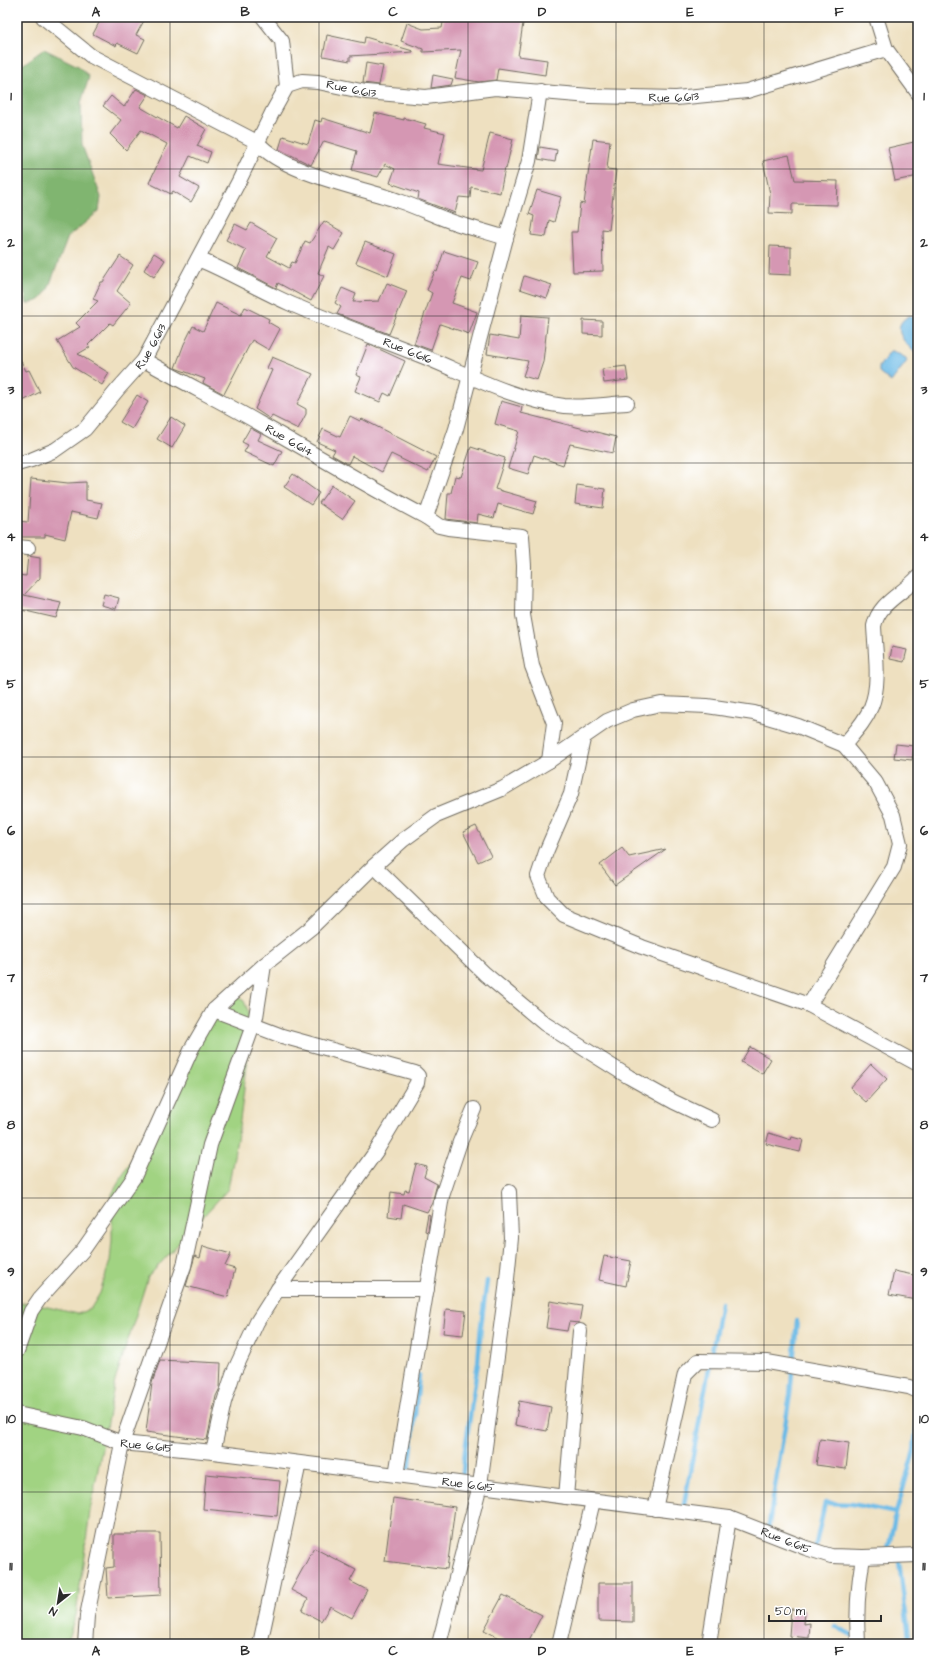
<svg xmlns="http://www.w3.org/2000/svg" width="935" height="1661" font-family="'Architects Daughter',sans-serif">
<rect width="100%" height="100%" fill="#fff"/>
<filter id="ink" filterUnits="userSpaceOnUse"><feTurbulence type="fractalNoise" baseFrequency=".025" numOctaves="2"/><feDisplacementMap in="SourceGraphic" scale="8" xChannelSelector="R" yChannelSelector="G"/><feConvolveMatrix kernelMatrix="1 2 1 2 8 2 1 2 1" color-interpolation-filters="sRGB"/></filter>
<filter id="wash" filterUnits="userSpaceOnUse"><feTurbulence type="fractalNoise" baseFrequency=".012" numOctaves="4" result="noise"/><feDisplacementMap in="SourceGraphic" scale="16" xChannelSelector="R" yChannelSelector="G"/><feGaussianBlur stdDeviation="0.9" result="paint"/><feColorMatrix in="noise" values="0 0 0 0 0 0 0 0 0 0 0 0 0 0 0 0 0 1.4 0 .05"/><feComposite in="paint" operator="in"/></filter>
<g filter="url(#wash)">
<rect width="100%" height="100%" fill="#eee0c0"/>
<!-- green -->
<path fill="#a1d382" stroke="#667f56" d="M225 994 239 997 244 1001 248 1011 247 1066 239 1128 228 1189 148 1277 115 1381 90 1511 76 1615 66 1644H17V1305L22 1303H30L78 1314 91 1308 100 1293 110 1261 112 1240V1194Z"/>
<!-- forest -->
<path fill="#80b570" stroke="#56704e" d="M44 49 80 67 89 77 81 103 82 145 101 197 99 211 68 237 48 289 40 300 27 304 20 272 17 267V69Z"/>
<!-- water -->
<path fill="#6bbae6" stroke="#4b7288" d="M909 316H912L914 318 915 330 918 332V355C906 345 888 327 909 316Z
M890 351H893L906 358 907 361 891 382 879 372V367Z"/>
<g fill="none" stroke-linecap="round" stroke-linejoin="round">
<!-- stream -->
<path stroke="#6bbae6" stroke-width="4.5" d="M406 1475 410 1464 419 1375
M462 1482 465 1450 478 1362 481 1326 487 1281
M683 1510 721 1303
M768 1530 790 1395 797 1321
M815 1548 825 1503 852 1504 896 1513
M887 1554 896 1513 914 1451 918 1409
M899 1562 910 1644
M835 1626 869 1644"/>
</g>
<g id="blocks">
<!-- building -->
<path fill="#d597b3" d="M102 17H146L136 35 145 39 138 53 117 43 116 46 93 34Z
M444 17H524L518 56 547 60 545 75 498 68 496 80 479 82 455 78 461 50 423 52V49L401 41 407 23 423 29 442 28Z
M327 35 364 43 365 37 413 51V52L350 56V61L323 56Z
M366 63 383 66 379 85 363 83Z
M433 75 453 79 451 85 431 88Z
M136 89 148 95 140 107 177 128 184 116 206 129 197 146 211 152 207 163 190 156 180 177 199 188 191 202 173 191 171 194 149 183 167 144 141 130 126 150 110 134 121 120 103 106 111 96 124 107Z
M375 113 404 120V118L426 124 424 128 445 133 438 164 481 170 490 133 513 139 506 169 505 168 500 193 471 187 470 198 459 197 455 213 418 199 419 193 390 183 395 169 385 164 378 177 352 170 357 151 324 141 311 165 279 149 283 136 308 144 315 120 321 122 322 118 370 133Z
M593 139 610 141 607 169 616 170 609 230 602 229 603 271 573 272 571 232H577L580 203 584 204Z
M918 141V176L895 181 888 148Z
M540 147 557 150 555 162 538 159Z
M789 155 795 180 838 181 837 205 792 204V214L769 213 770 194 763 161Z
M537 190 561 197 554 222 549 220 546 237 531 235 534 216 529 214Z
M324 221 344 233 334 250 329 247 318 273 324 276 311 301 278 283 276 288 238 268 246 250 226 240 235 224 247 230 251 223 277 238 267 256 289 268 292 262 295 263 305 241 310 243Z
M365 242 396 254 388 276 356 263Z
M770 246 791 247V275L769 274Z
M444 251 478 262 471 281 462 278 452 303 477 312 469 334 440 324 431 350 414 344 432 293 427 290 435 271 437 272Z
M154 253 165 260 154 277 144 270Z
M120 256 133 265 117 291 131 303 113 325 110 323 88 345 90 347 78 354 109 373 102 385 73 367 57 341 80 327 76 323 98 301 93 299 101 282H103Z
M524 276 552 285 547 298 520 289Z
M387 283 407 291 389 334 337 314 341 307 335 303 342 288 356 294 353 302 379 301Z
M216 303 241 315 245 307 269 319 268 322 280 329 269 350 252 340 224 394 203 383 205 379 175 368 184 344 193 326 203 331Z
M521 315 548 317 543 362 537 380 523 376 528 361 487 354 490 335 519 340Z
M583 320 602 321V335L583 334Z
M368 344 405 361 390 396 384 393 380 402 355 391 361 377 356 375Z
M17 353 26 371 29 370 40 392 21 402 17 394Z
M272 357 313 374 297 404 306 409V414L298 429 272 416 270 419 255 409 272 370 267 368Z
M626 366 628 380 604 383 602 369Z
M137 395 148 402 132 429 120 422Z
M501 401 522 407 521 413 616 437 613 453 570 444 563 465 534 455 528 474 508 468 519 431 495 424Z
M350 416 360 421 362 419 436 457 428 472 391 454 382 472 352 456 348 464 332 455 335 450 317 442 323 429 340 437Z
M171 417 185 426 172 448 157 439Z
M250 428 261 434 258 440 282 451 274 466 244 452 248 445 242 442Z
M471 447 505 458 495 489 537 501 533 514 498 504 494 518 478 514 477 523 446 519 448 493H451L455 476 461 477Z
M293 474 319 493 311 505 284 487Z
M31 479 68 483 86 482V500L102 503 98 518 71 512 65 539 45 534V537H17V521L28 522Z
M332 485 355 501 342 519 319 503Z
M577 485 605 489 603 508 575 504Z
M28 556 40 558V578L24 595 61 603 56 618 17 609V575L26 576Z
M104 594 119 598 116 609 101 605Z
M892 647 907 650 904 662 890 659Z
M896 744 914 746 912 760 894 758Z
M476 826 491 856 478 862 463 832Z
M622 848 629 857 666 849 615 885 600 865Z
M750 1047 771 1059 762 1074 741 1062Z
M871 1064 887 1079 866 1102 850 1088Z
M769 1133 791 1140 792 1137 803 1140 800 1152 766 1144Z
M416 1164 427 1167 424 1177 437 1184 432 1203 427 1212 403 1204 401 1218 388 1216 391 1192 404 1194 405 1190 409 1191Z
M428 1214 430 1215 428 1232 425 1231Z
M203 1246 231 1254 225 1266 235 1269 228 1297 186 1286 195 1256 200 1258Z
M604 1256 631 1261 626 1286 599 1280Z
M894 1271 918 1276V1290L916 1300 889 1295Z
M550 1301 582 1306 579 1323 569 1322 567 1331 546 1328Z
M446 1309 466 1311 463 1335 443 1333Z
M160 1360 221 1363 220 1388 216 1396 207 1440 146 1432 152 1383Z
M519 1401 551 1407 547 1431 515 1425Z
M820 1439 849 1443 846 1469 816 1465Z
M206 1474 280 1481 277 1516 203 1509Z
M393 1498 455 1507 447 1569 385 1561Z
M138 1533H160L161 1595 108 1598 106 1568 114 1567V1534H138Z
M314 1548 356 1570 350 1581 367 1590 352 1618 330 1606 321 1621 302 1611 308 1599 291 1590Z
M598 1583H633V1622L598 1621Z
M503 1595 542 1615 527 1644H511L484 1630Z
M791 1609 805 1610 804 1624 810 1623 809 1638 789 1636Z"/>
</g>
</g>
<g filter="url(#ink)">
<use href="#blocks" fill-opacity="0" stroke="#6f6a5f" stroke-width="1"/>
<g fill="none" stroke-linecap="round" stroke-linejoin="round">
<!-- street casing -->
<g stroke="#6f6a5f" stroke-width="16">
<g id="street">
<path d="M43 17 91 56 257 142C284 174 360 187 399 201 420 208 439 218 459 224 475 229 491 233 506 238"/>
<path d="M263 17 282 41 287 86"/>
<path d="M876 17 886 49 918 93"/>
<path id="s1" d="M198 259C230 272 259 290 291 304 337 324 385 341 432 360 474 378 517 400 564 406 584 408 607 404 627 403"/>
<path id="s2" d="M144 360C182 382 221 401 259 423 315 454 370 488 426 517L456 429 506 238 529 161 540 91"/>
<path id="s3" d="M17 464 31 460 55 450 85 429 118 389 144 360 239 181 272 113 287 86 302 81 318 82 366 92 426 97 495 88 590 96 676 98 747 91 886 49"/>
<path d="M426 517 439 526 448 528 522 536 524 566 523 615 532 666 554 723 549 761"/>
<path d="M17 547 28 548"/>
<path d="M583 739 571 794 546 852 538 876 547 898 564 915 642 947 809 1005 918 1064"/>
<path d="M844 745C854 733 865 722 871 707 881 684 875 650 874 626 879 602 903 594 918 577"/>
<path d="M374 866 485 974 545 1024 629 1077 674 1102 712 1120"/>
<path d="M278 1289H427"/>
<path d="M17 1351 31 1311 40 1298 83 1250 134 1177 192 1048 214 1010 264 965 312 927 374 866 403 840 436 816 502 789 549 761 607 721 633 710 661 704 707 706 754 713 798 726 844 745 876 783 893 815 900 844 894 867 809 1005"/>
<path id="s4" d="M17 1414 83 1428 122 1443 213 1452 396 1475 729 1518 806 1548 831 1556 863 1557 918 1555"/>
<path d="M213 1452 224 1402 233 1374 257 1322 278 1289 377 1150 417 1083 418 1076 415 1073 282 1036 214 1010"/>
<path d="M396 1475 442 1196 460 1142 474 1109"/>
<path d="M566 1497 580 1331"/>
<path d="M655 1509 685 1374 698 1361 767 1362 909 1387 918 1391"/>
<path d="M85 1644 87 1616 122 1443 184 1266 210 1145 256 1017 264 965"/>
<path d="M260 1644 299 1463"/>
<path d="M439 1644 480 1485 506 1289 511 1238 509 1192"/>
<path d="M559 1644 593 1501"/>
<path d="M709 1644 729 1518"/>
<path d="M858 1644C856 1615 858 1586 863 1557"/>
</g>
</g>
<!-- street -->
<use href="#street" stroke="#fff" stroke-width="14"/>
</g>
</g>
<!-- grid -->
<path fill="none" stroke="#2b2b2b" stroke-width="1" stroke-opacity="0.55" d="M170 17V1644M319 17V1644M468 17V1644M616 17V1644M764 17V1644M17 169H918M17 316H918M17 463H918M17 610H918M17 757H918M17 904H918M17 1051H918M17 1198H918M17 1345H918M17 1492H918"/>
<g text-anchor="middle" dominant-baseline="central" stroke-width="3.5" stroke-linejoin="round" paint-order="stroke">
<!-- street labels -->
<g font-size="12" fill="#2b2b2b" stroke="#fff">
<text stroke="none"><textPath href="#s3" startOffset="543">Rue 6.613</textPath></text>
<text stroke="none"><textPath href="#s3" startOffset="867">Rue 6.613</textPath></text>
<text stroke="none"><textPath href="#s3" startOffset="183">Rue 6.613</textPath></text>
<text stroke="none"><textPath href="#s1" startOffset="229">Rue 6.616</textPath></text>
<text stroke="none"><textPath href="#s2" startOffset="166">Rue 6.614</textPath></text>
<text stroke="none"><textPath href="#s4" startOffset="134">Rue 6.615</textPath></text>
<text stroke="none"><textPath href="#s4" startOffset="458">Rue 6.615</textPath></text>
<text stroke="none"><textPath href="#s4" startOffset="782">Rue 6.615</textPath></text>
</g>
</g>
<!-- margin -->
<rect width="935" height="1661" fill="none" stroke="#fff" stroke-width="44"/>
<!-- north arrow -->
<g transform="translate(58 1603) rotate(210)" stroke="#ffffff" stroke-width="3" paint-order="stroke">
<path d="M0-3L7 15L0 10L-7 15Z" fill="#2b2b2b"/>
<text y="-6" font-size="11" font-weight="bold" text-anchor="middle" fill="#2b2b2b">N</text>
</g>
<!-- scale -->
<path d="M769 1615v6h112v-6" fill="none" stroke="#2b2b2b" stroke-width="2"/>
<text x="775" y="1615" font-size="12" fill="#2b2b2b" stroke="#ffffff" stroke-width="3" paint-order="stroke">50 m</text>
<rect x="22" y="22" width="891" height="1617" fill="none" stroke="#2b2b2b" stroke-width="1.5"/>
<g font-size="13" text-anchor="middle" font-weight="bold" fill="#2b2b2b">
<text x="96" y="16">A</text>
<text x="245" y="16">B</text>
<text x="393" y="16">C</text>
<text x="542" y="16">D</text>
<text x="690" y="16">E</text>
<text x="839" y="16">F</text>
<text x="11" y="100">1</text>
<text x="924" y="100">1</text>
<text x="11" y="247">2</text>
<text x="924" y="247">2</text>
<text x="11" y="394">3</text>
<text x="924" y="394">3</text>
<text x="11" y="541">4</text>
<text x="924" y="541">4</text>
<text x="11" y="688">5</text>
<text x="924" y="688">5</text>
<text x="11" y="835">6</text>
<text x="924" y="835">6</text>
<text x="11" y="982">7</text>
<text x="924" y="982">7</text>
<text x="11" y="1129">8</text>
<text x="924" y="1129">8</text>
<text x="11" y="1276">9</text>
<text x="924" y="1276">9</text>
<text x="11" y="1423">10</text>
<text x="924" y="1423">10</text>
<text x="11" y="1570">11</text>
<text x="924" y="1570">11</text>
<text x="96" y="1655">A</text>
<text x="245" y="1655">B</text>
<text x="393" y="1655">C</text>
<text x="542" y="1655">D</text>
<text x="690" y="1655">E</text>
<text x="839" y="1655">F</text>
</g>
</svg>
